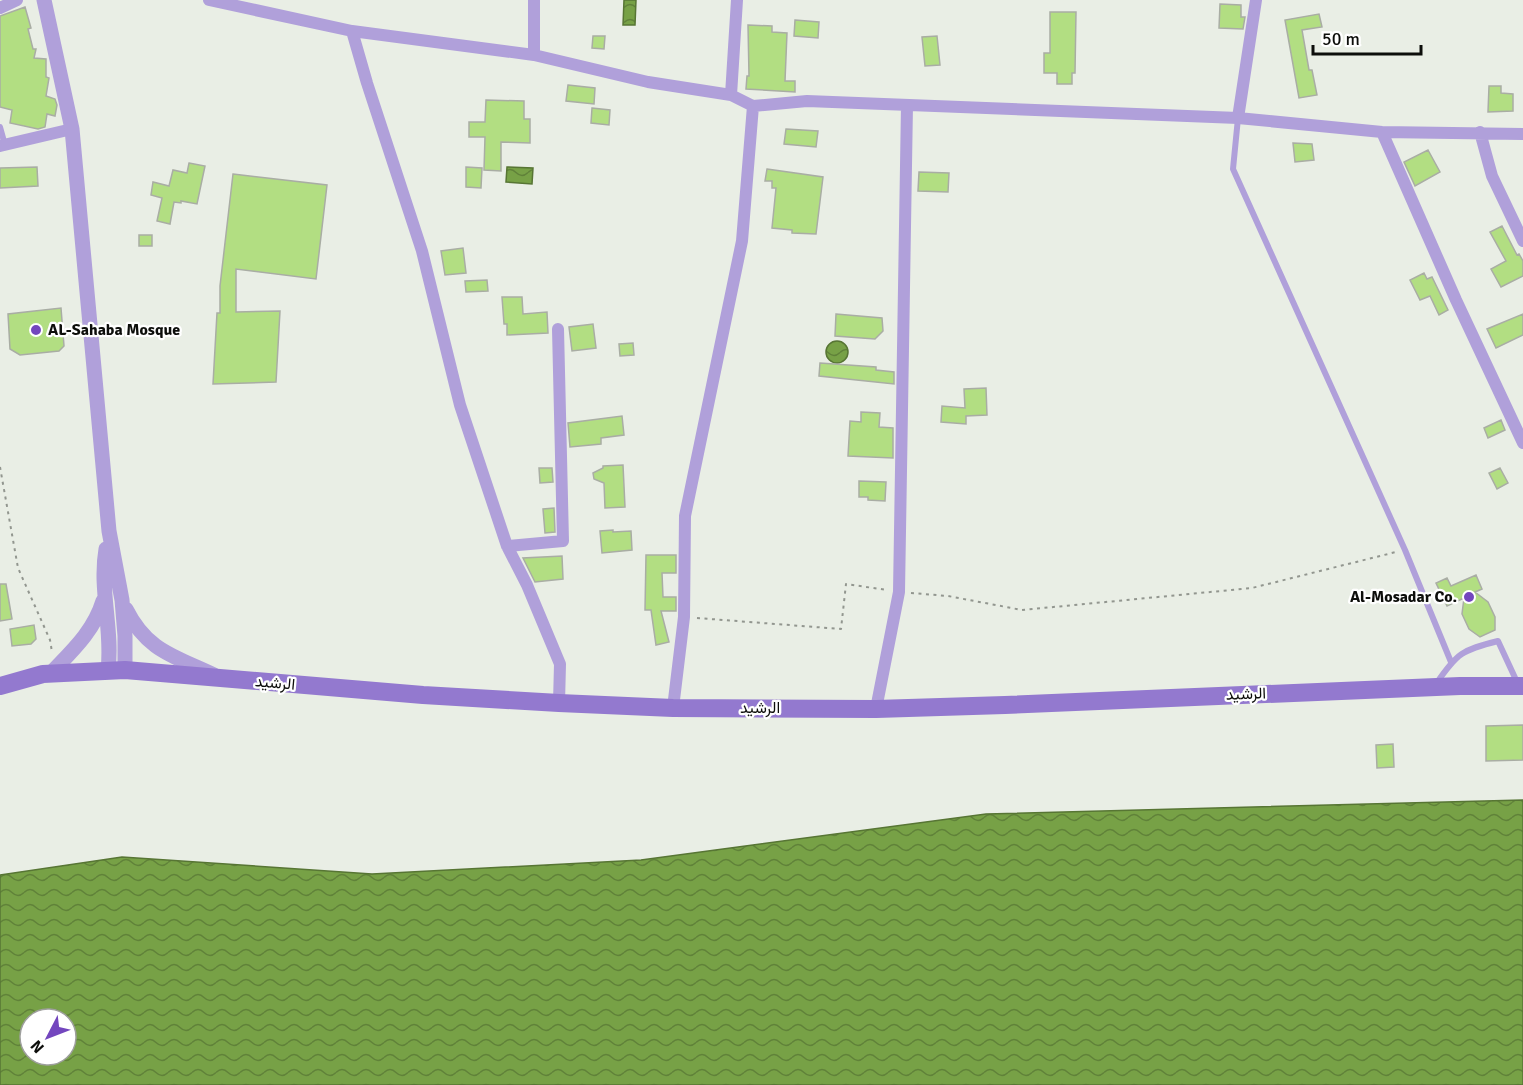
<svg xmlns="http://www.w3.org/2000/svg" width="1523" height="1085" font-family="Signika,Vazirmatn,sans-serif">
<defs>
<pattern id="water-waves" width="16" height="10" patternUnits="userSpaceOnUse" patternTransform="scale(1.5)"><rect width="16" height="10" fill="#77a146"/><path d="M0 5q4-4 8 0t8 0" fill="none" stroke="#608239"/></pattern>
</defs>
<rect width="100%" height="100%" fill="#e9eee5"/>
<!-- water -->
<path fill="url(#water-waves)" stroke="#577534" stroke-width="1.5" fill-rule="evenodd" d="M624 0H636L635 25H623Z
M507 167 533 168 532 184 506 182Z
M826 352a11 11 0 1 1 22 0a11 11 0 1 1-22 0Z
M1523 800V1085H0V875L122 857 372 874 641 860 986 814ZM30 1019H66V1055H30Z"/>
<!-- building -->
<path fill="#b2de82" stroke="#a9ada4" stroke-width="1.5" d="M1220 4 1241 5V17H1245L1243 29 1219 28Z
M25 7 31 28 28 29 33 49H36L34 58 46 59V77L49 78 46 96 55 99 57 105 55 116 47 114 45 127 38 129 10 123 12 110 0 107V16Z
M1050 12H1076L1075 73H1072V84H1057V73H1044V53H1050Z
M1319 14 1322 27 1302 30 1309 70H1312L1317 95 1299 98 1285 20Z
M795 20 819 22 818 38 794 36Z
M748 25 772 26V32L787 33 785 81H795V92L746 89 747 76H749Z
M593 36H605L604 49 592 48Z
M937 36 940 65 925 66 922 37Z
M568 85 595 88 594 104 566 101Z
M1489 86H1501V93L1513 94V111L1488 112Z
M486 100 524 101V119H530V143L501 142V171L484 170 485 137H469V122H485Z
M592 108 610 110 609 125 591 123Z
M786 129 818 131 816 147 784 144Z
M1293 143 1312 144 1314 160 1295 162Z
M1428 150 1440 172 1415 186 1404 162Z
M189 163 205 166 197 204 181 201V203L174 202 170 224 157 221 162 198 151 195 153 182 169 186 173 170 187 173Z
M37 167 38 186 0 188V168Z
M466 167 482 168 481 188 466 187Z
M767 169 823 177 816 234 792 233V230L772 228 776 188H772V181H765Z
M919 172 949 173 948 192 918 191Z
M233 174 327 185 316 279 236 269V312L280 311 276 382 213 384 217 313H220V286Z
M1502 226 1517 255 1519 254 1523 261V276L1501 287 1491 269 1506 261 1490 232Z
M139 235H152V246H139Z
M463 248 466 273 445 275 441 251Z
M1424 273 1427 279 1432 277 1448 310 1439 315 1430 296 1420 300 1410 280Z
M487 280 488 291 466 292 465 281Z
M502 297H522L523 314 547 312 548 333 507 335V324H504Z
M61 308 64 346 59 351 20 355 10 349 8 314Z
M836 314 882 318 883 331 875 339 835 336Z
M1523 314V335L1496 348 1487 329Z
M593 324 596 348 572 351 569 327Z
M633 343 634 355 620 356 619 344Z
M820 363 876 367V370L894 372V384L819 376Z
M986 388 987 415 966 416V424L941 422 942 406 965 408 964 389Z
M861 412 880 413 879 427 893 428V458L848 456 850 421 861 422Z
M622 416 624 435 601 438V444L570 447 568 423Z
M1501 420 1505 430 1488 438 1484 428Z
M623 465 625 507 605 508 604 483 594 479 593 473 603 468V466Z
M539 468H552L553 482 540 483Z
M1500 468 1508 483 1497 489 1489 473Z
M859 481 886 482 885 501 868 500V497H859Z
M554 508 555 532 545 533 543 509Z
M613 530V532L631 531 632 550 602 553 600 531Z
M646 555H676V573H662L663 597H676V611H661L669 642 656 645 651 610H645Z
M562 556 563 579 535 582 523 558Z
M1476 575 1482 589 1475 592 1488 602 1495 617V630L1480 637 1469 629 1462 614 1464 598 1447 606 1436 583 1447 578 1451 586Z
M0 584H6L12 619 0 621Z
M34 625 36 639 31 644 12 646 10 629Z
M1523 725V760L1486 761V726Z
M1393 744 1394 767 1377 768 1376 745Z"/>
<g fill="none" stroke-linecap="round" stroke-linejoin="round">
<!-- path -->
<path stroke="#92968f" stroke-width="2" stroke-dasharray="3 4.5" stroke-linecap="butt" d="M0 467 18 568 50 640 52 652
M911 593 948 596 1022 610 1252 588 1396 552
M697 618 841 629 846 584 887 590"/>
<!-- service -->
<path stroke="#b0a0da" stroke-width="6" d="M1238 118 1233 169 1405 550 1451 662
M0 127 5 145
M1436 684C1457 653 1462 650 1498 641L1517 682"/>
<!-- minor -->
<path stroke="#b0a0da" stroke-width="12" d="M209 0 352 31 534 55 648 82 731 95 753 106 807 101 1238 118 1382 132 1523 134
M0 8 17 0
M352 31 367 83 422 251 460 405 507 546 527 585 560 664 559 703
M534 55V0
M731 95 737 0
M1238 118 1256 0
M1382 132 1456 300 1523 443
M1480 132 1492 176 1523 241
M0 146 72 129
M507 546 563 541 558 329
M673 708 684 617 685 516 742 241 753 106
M876 709 899 592 907 105"/>
<!-- tertiary -->
<path stroke="#b0a0da" stroke-width="15" d="M44 0 72 129 109 531 122 600 125 636V670
M106 549C99 589 113 630 108 670
M126 609C147 651 174 656 214 675
M51 673C72 651 94 631 103 601"/>
<!-- secondary -->
<path stroke="#9379cf" stroke-width="18" d="M0 686 43 674 125 670 423 695 559 703 673 708 876 709 1005 705 1460 686H1523"/>
</g>
<!-- markers -->
<g fill="#7346be" stroke="#fff" stroke-width="2">
<circle cx="36" cy="330" r="6"/>
<circle cx="1469" cy="597" r="6"/>
</g>
<g text-anchor="middle" dominant-baseline="central" stroke-width="4.5" stroke-linejoin="round" paint-order="stroke">
<!-- poi labels -->
<g font-size="16" font-weight="bold" fill="#0d0e0b" stroke="#fff" text-anchor="start">
<text x="48" y="330">AL-Sahaba Mosque</text>
<text x="1457" y="597" text-anchor="end">Al-Mosadar Co.</text>
</g>
<!-- street labels -->
<g font-size="16" fill="#0d0e0b" stroke="#fff">
<text transform="translate(275 683) rotate(5)">الرشيد</text>
<text transform="translate(1246 694) rotate(-2)">الرشيد</text>
<text x="760" y="708">الرشيد</text>
</g>
</g>
<!-- north arrow -->
<g transform="translate(48 1037) rotate(228)"><circle r="28" fill="#ffffff" stroke="#9e9f9d" stroke-width="1.5"/>
<path d="M0-4.5L10 22L0 15L-10 22Z" fill="#7346be"/>
<text y="-9" font-size="16" font-weight="bold" text-anchor="middle" fill="#0d0e0b">N</text>
</g>
<!-- scale -->
<path d="M1313 45v9h108v-9" fill="none" stroke="#0d0e0b" stroke-width="3"/>
<text x="1322" y="45" font-size="18" fill="#0d0e0b" stroke="#ffffff" stroke-width="4.5" paint-order="stroke">50 m</text>
</svg>
